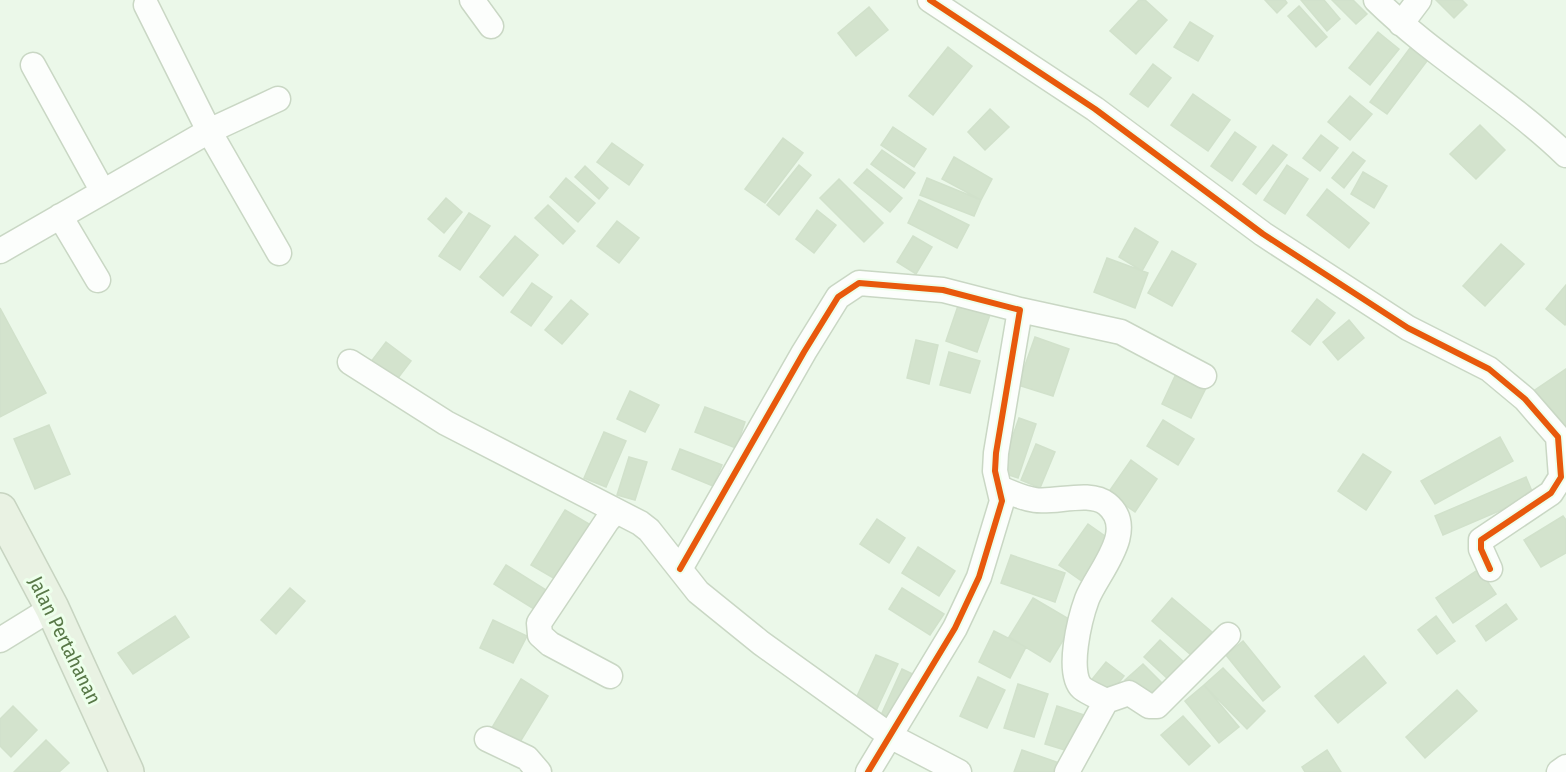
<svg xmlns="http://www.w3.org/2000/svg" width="1566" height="772" font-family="'Fira Sans Condensed',sans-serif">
<rect width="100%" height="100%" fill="#ebf8e9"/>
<!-- building -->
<path fill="#d3e3cd" stroke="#d1e1cb" stroke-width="1.5" d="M1139 0H1145L1167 20 1136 54 1110 31Z
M1265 0H1285L1287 3 1277 13Z
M1301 0H1324L1340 19 1327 31Z
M1332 0H1353L1367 14 1356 24Z
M1436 0H1462L1467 5 1454 18Z
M1299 6 1327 37 1316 47 1288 16Z
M869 7 888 30 856 56 838 33Z
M1190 22 1213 36 1198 61 1174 47Z
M1378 32 1399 49 1370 85 1349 68Z
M948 47 972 66 933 115 909 96Z
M1410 48 1427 61 1387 114 1370 102Z
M1153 64 1171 78 1148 107 1130 94Z
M1193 94 1230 120 1208 151 1171 125Z
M1350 96 1372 114 1350 140 1328 122Z
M990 109 1009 127 985 150 968 132Z
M1480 125 1505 150 1476 179 1450 154Z
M893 127 926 149 914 167 881 145Z
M1235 132 1256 147 1232 181 1211 166Z
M1321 135 1338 148 1320 171 1303 158Z
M783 138 803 153 765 203 745 189Z
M612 143 643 165 629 185 597 162Z
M1273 145 1287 155 1256 194 1243 184Z
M882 150 915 173 904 188 871 164Z
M1353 152 1365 161 1344 188 1332 178Z
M954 157 992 179 981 200 942 179Z
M799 165 811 175 779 215 767 205Z
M1287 165 1308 179 1285 214 1264 200Z
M585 166 608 188 599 199 575 177Z
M867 169 902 198 890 212 854 183Z
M1363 172 1387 186 1374 208 1351 194Z
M566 178 595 203 578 222 550 197Z
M927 178 981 200 974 216 920 195Z
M839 179 883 223 864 242 820 198Z
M1327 189 1369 223 1349 248 1307 215Z
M446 198 462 212 444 233 428 219Z
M919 200 969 225 957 248 908 223Z
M548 205 575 231 563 244 535 218Z
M817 210 836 225 814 253 796 239Z
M469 213 490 226 460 270 439 256Z
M617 221 639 238 619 263 597 246Z
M1135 228 1158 242 1142 271 1119 257Z
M515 236 538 255 503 296 480 277Z
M913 236 932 247 916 274 897 262Z
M1501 244 1524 264 1485 306 1463 286Z
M1172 251 1196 264 1172 306 1148 293Z
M1107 258 1148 273 1135 308 1094 292Z
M532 283 552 297 531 326 511 312Z
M1566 285V324L1565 325 1546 309Z
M1317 299 1335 313 1310 345 1292 331Z
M571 300 588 314 562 344 545 330Z
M960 300 991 312 977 352 946 341Z
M0 308 46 393 0 417Z
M1349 320 1364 338 1338 360 1323 342Z
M1035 337 1069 349 1053 396 1018 385Z
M916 340 938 345 929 384 907 378Z
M386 342 411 361 395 382 370 363Z
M949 352 980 361 970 393 940 385Z
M1566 369V429L1564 431 1535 390Z
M1176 374 1206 388 1191 418 1162 404Z
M630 391 659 405 645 432 617 419Z
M705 407 745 422 736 448 695 432Z
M1019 418 1036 424 1018 478 1000 472Z
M1163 420 1194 439 1178 465 1147 446Z
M49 425 70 474 35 489 14 439Z
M604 432 626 441 606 487 584 478Z
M1500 437 1513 461 1435 504 1421 481Z
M1036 444 1055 452 1040 488 1021 480Z
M680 449 722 465 713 486 672 469Z
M1363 454 1391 472 1366 510 1338 491Z
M629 457 647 462 635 500 617 495Z
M1131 460 1157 479 1135 512 1108 493Z
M1526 477 1534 496 1443 535 1435 516Z
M565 510 596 528 562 583 531 565Z
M1563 516 1566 520V553L1541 567 1524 540Z
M877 519 905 538 889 563 860 544Z
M1088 524 1112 541 1083 582 1059 565Z
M918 547 955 571 939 596 902 573Z
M1011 555 1065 573 1055 602 1001 583Z
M506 565 554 595 542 614 494 584Z
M1479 569 1496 594 1453 623 1436 598Z
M290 588 305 601 276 634 261 620Z
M902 588 944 614 930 635 889 609Z
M1033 598 1074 622 1050 662 1009 637Z
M1172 598 1212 632 1191 655 1152 621Z
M1506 604 1517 619 1486 641 1476 626Z
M175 616 189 637 133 674 118 653Z
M1436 616 1455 641 1437 654 1418 630Z
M493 620 527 636 513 663 480 648Z
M994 631 1026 647 1010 678 979 662Z
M1160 640 1185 663 1169 680 1144 657Z
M1243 641 1280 687 1263 701 1226 655Z
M876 655 898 664 874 715 853 705Z
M1364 656 1386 683 1338 723 1315 696Z
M1106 662 1124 676 1108 697 1089 683Z
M1143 664 1166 687 1148 704 1125 680Z
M1223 668 1265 711 1247 729 1204 685Z
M902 669 917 676 896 721 881 715Z
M978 677 1005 690 987 728 960 716Z
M521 679 548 696 517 747 490 731Z
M1018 684 1048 694 1034 737 1004 728Z
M1204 685 1239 727 1219 743 1185 701Z
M1457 690 1477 711 1425 758 1406 737Z
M13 706 37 730 11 757 0 746V719Z
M1057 706 1087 716 1075 753 1045 744Z
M1183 716 1210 746 1189 765 1161 735Z
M46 740 69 763 59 772H14Z
M1022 750 1062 764 1059 772H1014Z
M1327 750 1341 772H1305L1302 767Z"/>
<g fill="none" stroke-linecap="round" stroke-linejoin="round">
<!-- street casing -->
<g stroke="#c9d7c4" stroke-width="27">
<path id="street" d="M472 0 491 26
M930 0 1095 109 1263 234 1408 328 1489 369 1525 399 1558 437 1561 477 1551 493 1481 540V549L1490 569
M1376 0C1434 57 1507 98 1566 155
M146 5 209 131 279 253
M1401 24 1419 0
M33 65 103 192
M60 216 98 280
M0 251 209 131 278 99
M1020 310 1121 332 1204 376
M350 362 446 423 640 523 649 530 698 592 761 643 892 737 959 772
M1000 488C1011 493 1022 498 1035 500 1056 503 1090 490 1107 504 1139 530 1097 573 1087 599 1080 618 1066 673 1082 688 1088 693 1099 697 1106 701
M680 569 804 352 838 297 859 283 943 290 1020 310 996 453 995 471 1002 501 979 577 955 628 868 772
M0 640 52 608
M610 676 550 644 540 635 539 623 607 521 615 512
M487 739 527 758 539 772
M1067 772 1106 701 1129 693 1149 706H1157L1228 635
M1559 772 1566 767"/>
</g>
<!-- highway casing -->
<g stroke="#c7d4c1" stroke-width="36">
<path id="highway" d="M0 510 52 608 127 772"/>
</g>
<!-- street -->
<use href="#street" stroke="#fcfefc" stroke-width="24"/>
<!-- highway -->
<use href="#highway" stroke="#e9f2e3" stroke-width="33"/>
<!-- cycleway casing -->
<g stroke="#edffeb" stroke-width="10">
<path id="cycleway" d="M930 0 1095 109 1263 234 1408 328 1489 369 1525 399 1558 437 1561 477 1551 493 1481 540V549L1490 569
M680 569 804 352 838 297 859 283 943 290 1020 310 996 453 995 471 1002 501 979 577 955 628 868 772"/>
</g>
<!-- cycleway -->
<use href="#cycleway" stroke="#e8590c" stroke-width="6"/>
</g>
<g text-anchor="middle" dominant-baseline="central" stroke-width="6" stroke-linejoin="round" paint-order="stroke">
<!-- street labels -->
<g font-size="20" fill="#587847" stroke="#edffeb">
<text transform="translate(65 640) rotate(64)">Jalan Pertahanan</text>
</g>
</g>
</svg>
